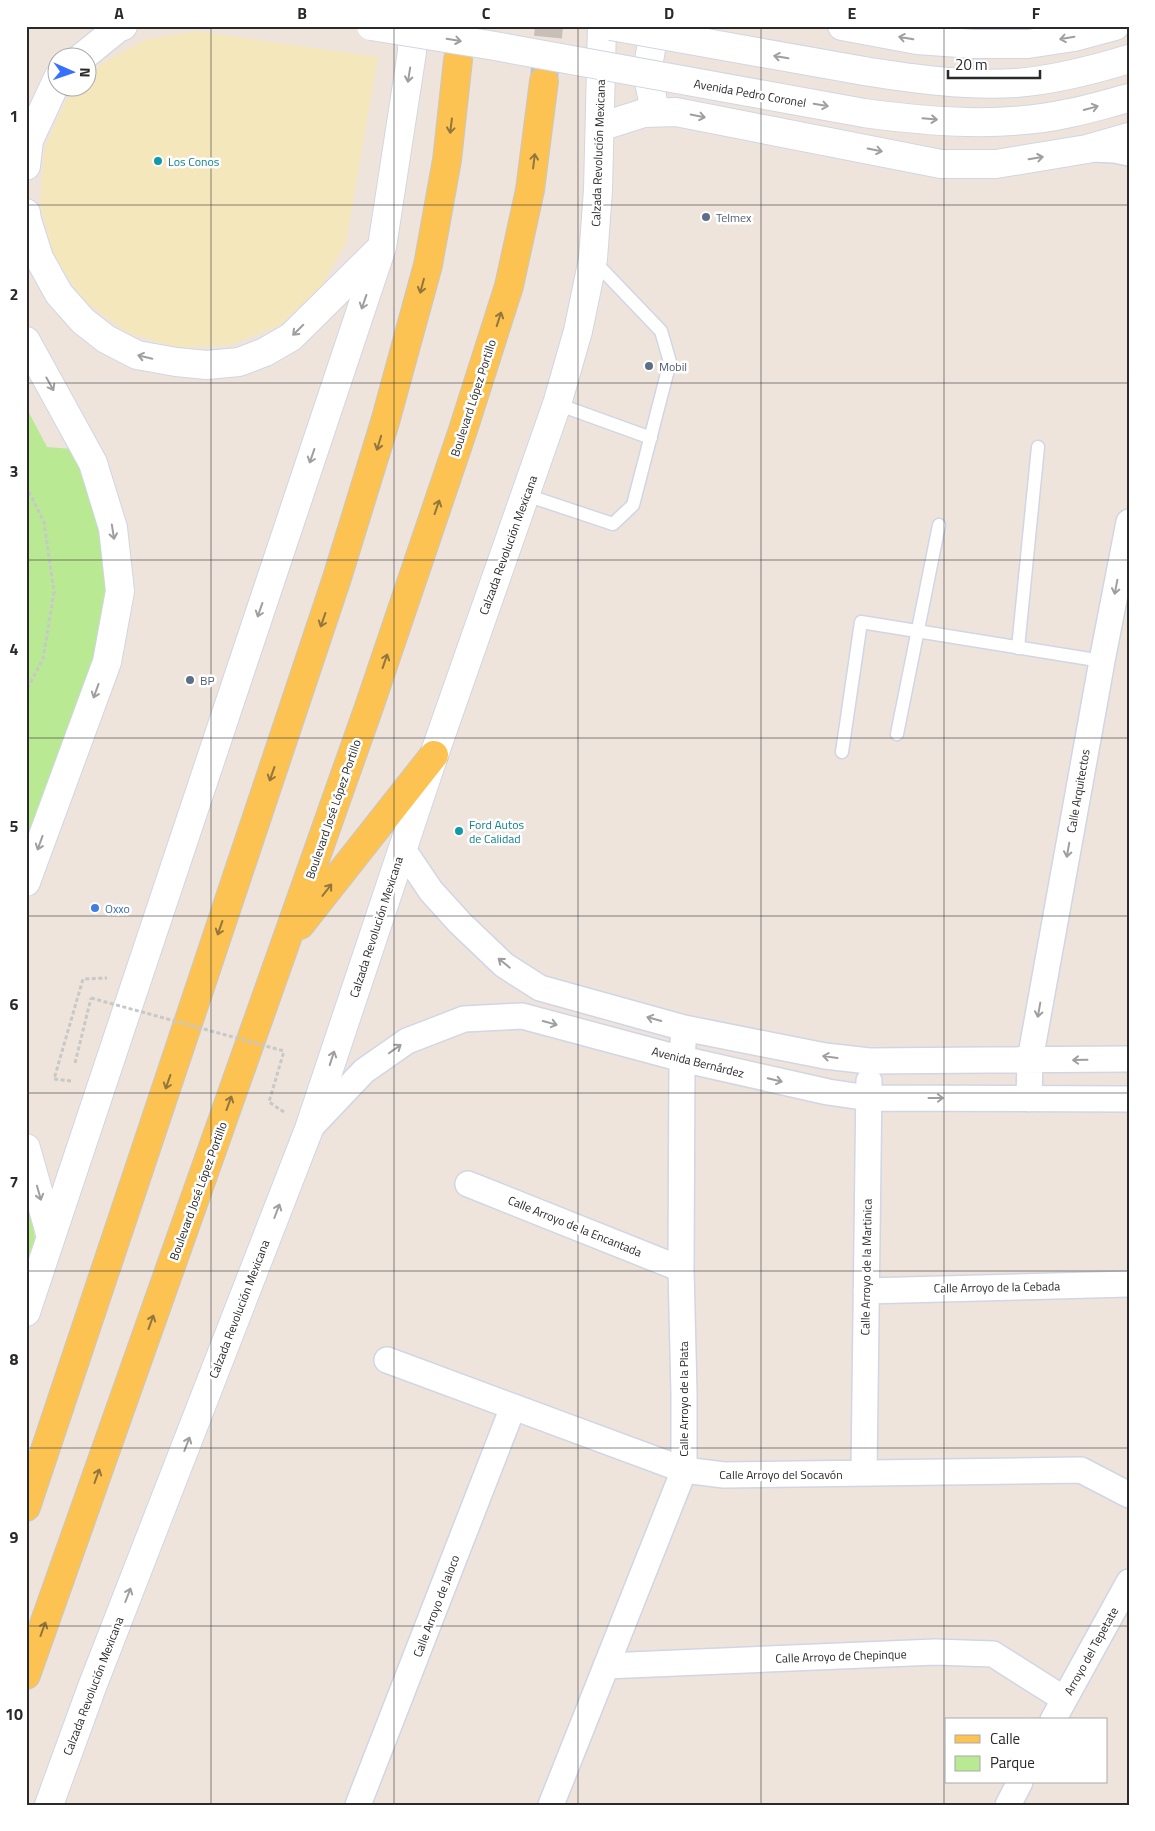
<svg xmlns="http://www.w3.org/2000/svg" width="1155" height="1831" font-family="'Titillium Web',sans-serif">
<rect width="100%" height="100%" fill="#eee4db"/>
<!-- green -->
<path fill="#b9e993" d="M26 407 47 447 72 449 89 487 101 530 106 585 99 648 26 849Z
M26 1191 35 1238 26 1265Z"/>
<!-- sand -->
<path fill="#f5e7bc" d="M195 31 378 57 346 242 320 290 280 325 230 345 177 348 126 332 83 300 53 255 40 203 44 150 66 100 79 88H88V78L101 64 145 40Z"/>
<g fill="none" stroke-linecap="round" stroke-linejoin="round">
<!-- primary-tunnel -->
<path stroke="#c7bfb8" stroke-width="28" stroke-dasharray="28 14" stroke-linecap="butt" d="M544 79 549 26"/>
<!-- lane casing -->
<g stroke="#d0d6e5" stroke-width="15">
<path id="lane" d="M557 404 651 438
M526 495 613 524 633 505 670 362 661 331 593 260
M1018 648 1038 447
M897 734 939 525
M842 752 861 622 1102 661"/>
</g>
<!-- street casing -->
<g stroke="#d0d6e5" stroke-width="28">
<path id="street" d="M1092 149 1115 150 1129 153
M402 848 431 891 460 923 504 965 540 988 684 1028 825 1056 869 1061 1129 1059
M1029 1099 1030 1060 1102 661 1129 522
M309 1129 364 1071 407 1041 464 1019 522 1016 682 1059 828 1092 869 1098 1129 1099
M468 1184 681 1269
M866 1291 1129 1284
M387 1360 684 1470 724 1475 1081 1470 1129 1495
M864 1473 869 1081
M606 1666 935 1652 993 1654 1064 1699
M1053 1720 1129 1582
M358 1805 513 1407
M551 1805 684 1470V1393L681 1269 682 1059 684 1028
M1008 1805 1020 1782"/>
</g>
<!-- secondary casing -->
<g stroke="#d0d6e5" stroke-width="30">
<path id="secondary" d="M655 26 647 72 655 111
M842 26 917 40 973 44H1028L1074 37 1115 26
M81 58 118 28 123 26
M864 71C914 79 965 86 1016 83 1054 80 1093 70 1129 59
M864 113C931 122 1003 128 1070 113 1090 109 1109 103 1129 98
M600 127 644 113 676 112 941 164H996L1087 149 1129 137
M26 166 29 140 58 78
M26 213 27 220 39 258 59 294 83 321 106 339 137 355 176 362 207 365 239 362 265 352 291 337 378 251
M26 341 93 463 113 528 120 591 107 662 26 882
M26 1148 51 1237
M26 1312 382 247 412 52 413 26
M49 1805 92 1687 309 1129 434 755 557 404 578 331 593 259 598 190 602 26"/>
</g>
<!-- primary casing -->
<g stroke="#c8c8c8" stroke-width="30">
<path id="primary" d="M300 925 434 755
M26 1507 337 578 385 422 428 265 447 160 458 60
M26 1675 369 707 463 430 509 286 530 190 544 81"/>
</g>
<!-- path -->
<path stroke="#c8c8c8" stroke-width="3" stroke-dasharray="4 2.5" stroke-linecap="butt" d="M26 486 44 522 54 592 43 659 26 691
M75 1063 91 998
M71 1081 54 1079 83 979 107 978
M284 1112 269 1102 284 1051"/>
<!-- lane -->
<use href="#lane" stroke="#fff" stroke-width="12"/>
<!-- street -->
<use href="#street" stroke="#fff" stroke-width="25"/>
<!-- secondary -->
<use href="#secondary" stroke="#fff" stroke-width="28"/>
<!-- primary -->
<use href="#primary" stroke="#fcc352" stroke-width="28"/>
<!-- secondary-bridge casing -->
<g stroke="#d0d6e5" stroke-width="30" stroke-linecap="butt">
<path id="secondary-bridge" d="M371 26 489 45 864 113
M611 26 864 71"/>
</g>
<!-- path-bridge -->
<path stroke="#c8c8c8" stroke-width="3" stroke-dasharray="4 2.5" stroke-linecap="butt" d="M91 998 284 1051"/>
<!-- secondary-bridge -->
<use href="#secondary-bridge" stroke="#fff" stroke-width="28"/>
</g>
<!-- one-way arrows -->
<defs><path id="oneway-shaft" d="M-6 0H5M1.5-3L5.5 0L1.5 3" fill="none" stroke-width="1.6" stroke-linecap="round" stroke-linejoin="round" transform="scale(1.25)"/></defs>
<g stroke="#9f9f9f">
<use href="#oneway-shaft" transform="translate(906 38) rotate(-170)"/>
<use href="#oneway-shaft" transform="translate(1067 38) rotate(170)"/>
<use href="#oneway-shaft" transform="translate(454 40) rotate(9)"/>
<use href="#oneway-shaft" transform="translate(781 57) rotate(-170)"/>
<use href="#oneway-shaft" transform="translate(409 75) rotate(99)"/>
<use href="#oneway-shaft" transform="translate(821 105) rotate(10)"/>
<use href="#oneway-shaft" transform="translate(1091 108) rotate(-15)"/>
<use href="#oneway-shaft" transform="translate(698 116) rotate(11)"/>
<use href="#oneway-shaft" transform="translate(930 119) rotate(5)"/>
<use href="#oneway-shaft" transform="translate(875 150) rotate(11)"/>
<use href="#oneway-shaft" transform="translate(1036 158) rotate(-9)"/>
<use href="#oneway-shaft" transform="translate(364 302) rotate(109)"/>
<use href="#oneway-shaft" transform="translate(298 330) rotate(135)"/>
<use href="#oneway-shaft" transform="translate(145 357) rotate(-167)"/>
<use href="#oneway-shaft" transform="translate(50 384) rotate(61)"/>
<use href="#oneway-shaft" transform="translate(312 456) rotate(109)"/>
<use href="#oneway-shaft" transform="translate(113 532) rotate(81)"/>
<use href="#oneway-shaft" transform="translate(1116 587) rotate(101)"/>
<use href="#oneway-shaft" transform="translate(260 610) rotate(109)"/>
<use href="#oneway-shaft" transform="translate(96 691) rotate(110)"/>
<use href="#oneway-shaft" transform="translate(40 843) rotate(110)"/>
<use href="#oneway-shaft" transform="translate(1068 850) rotate(100)"/>
<use href="#oneway-shaft" transform="translate(504 963) rotate(-141)"/>
<use href="#oneway-shaft" transform="translate(1039 1010) rotate(100)"/>
<use href="#oneway-shaft" transform="translate(654 1019) rotate(-164)"/>
<use href="#oneway-shaft" transform="translate(550 1023) rotate(15)"/>
<use href="#oneway-shaft" transform="translate(395 1049) rotate(-35)"/>
<use href="#oneway-shaft" transform="translate(830 1057) rotate(-172)"/>
<use href="#oneway-shaft" transform="translate(332 1058) rotate(-72)"/>
<use href="#oneway-shaft" transform="translate(1080 1060) rotate(179)"/>
<use href="#oneway-shaft" transform="translate(775 1080) rotate(13)"/>
<use href="#oneway-shaft" transform="translate(936 1098)"/>
<use href="#oneway-shaft" transform="translate(39 1193) rotate(74)"/>
<use href="#oneway-shaft" transform="translate(277 1211) rotate(-69)"/>
<use href="#oneway-shaft" transform="translate(187 1444) rotate(-69)"/>
<use href="#oneway-shaft" transform="translate(128 1595) rotate(-69)"/>
</g>
<g stroke="#93763e">
<use href="#oneway-shaft" transform="translate(451 126) rotate(97)"/>
<use href="#oneway-shaft" transform="translate(534 161) rotate(-83)"/>
<use href="#oneway-shaft" transform="translate(422 286) rotate(105)"/>
<use href="#oneway-shaft" transform="translate(499 319) rotate(-72)"/>
<use href="#oneway-shaft" transform="translate(379 443) rotate(107)"/>
<use href="#oneway-shaft" transform="translate(437 507) rotate(-71)"/>
<use href="#oneway-shaft" transform="translate(323 620) rotate(109)"/>
<use href="#oneway-shaft" transform="translate(385 661) rotate(-71)"/>
<use href="#oneway-shaft" transform="translate(272 774) rotate(109)"/>
<use href="#oneway-shaft" transform="translate(327 890) rotate(-52)"/>
<use href="#oneway-shaft" transform="translate(220 928) rotate(109)"/>
<use href="#oneway-shaft" transform="translate(168 1082) rotate(109)"/>
<use href="#oneway-shaft" transform="translate(229 1103) rotate(-70)"/>
<use href="#oneway-shaft" transform="translate(151 1322) rotate(-70)"/>
<use href="#oneway-shaft" transform="translate(97 1476) rotate(-70)"/>
<use href="#oneway-shaft" transform="translate(43 1629) rotate(-70)"/>
</g>
<!-- grid -->
<path fill="none" stroke="#2a2a2a" stroke-width="1" stroke-opacity="0.55" d="M211 26V1805M394 26V1805M578 26V1805M761 26V1805M944 26V1805M26 205H1129M26 383H1129M26 560H1129M26 738H1129M26 916H1129M26 1093H1129M26 1271H1129M26 1448H1129M26 1626H1129"/>
<!-- markers -->
<g fill="#0f9aa8" stroke="#fff" stroke-width="2">
<circle cx="158" cy="161" r="5"/>
<circle cx="459" cy="831" r="5"/>
</g>
<g fill="#5c6f8a" stroke="#fff" stroke-width="2">
<circle cx="706" cy="217" r="5"/>
<circle cx="649" cy="366" r="5"/>
<circle cx="190" cy="680" r="5"/>
</g>
<circle fill="#3f7fe0" stroke="#fff" stroke-width="2" cx="95" cy="908" r="5"/>
<g text-anchor="middle" dominant-baseline="central" stroke-width="5" stroke-linejoin="round" paint-order="stroke">
<!-- street labels -->
<g font-size="12" fill="#2a2a2a" stroke="#fff">
<text transform="translate(750 93) rotate(10)">Avenida Pedro Coronel</text>
<text transform="translate(598 153) rotate(-88)">Calzada Revolución Mexicana</text>
<text transform="translate(473 398) rotate(-72)">Boulevard López Portillo</text>
<text transform="translate(508 545) rotate(-70)">Calzada Revolución Mexicana</text>
<text transform="translate(1078 791) rotate(-80)">Calle Arquitectos</text>
<text transform="translate(333 809) rotate(-71)">Boulevard José López Portillo</text>
<text transform="translate(376 927) rotate(-72)">Calzada Revolución Mexicana</text>
<text transform="translate(698 1062) rotate(14)">Avenida Bernárdez</text>
<text transform="translate(198 1191) rotate(-70)">Boulevard José López Portillo</text>
<text transform="translate(575 1226) rotate(22)">Calle Arroyo de la Encantada</text>
<text transform="translate(866 1267) rotate(-89)">Calle Arroyo de la Martinica</text>
<text transform="translate(997 1287) rotate(-1)">Calle Arroyo de la Cebada</text>
<text transform="translate(239 1309) rotate(-69)">Calzada Revolución Mexicana</text>
<text transform="translate(683 1399) rotate(-90)">Calle Arroyo de la Plata</text>
<text x="781" y="1474">Calle Arroyo del Socavón</text>
<text transform="translate(436 1606) rotate(-69)">Calle Arroyo de Jaloco</text>
<text transform="translate(1091 1651) rotate(-61)">Arroyo del Tepetate</text>
<text transform="translate(841 1656) rotate(-2)">Calle Arroyo de Chepinque</text>
<text transform="translate(93 1686) rotate(-69)">Calzada Revolución Mexicana</text>
</g>
<!-- culture labels -->
<g font-size="12" fill="#0d838f" stroke="#fff" text-anchor="start">
<text x="168" y="161">Los Conos</text>
<text x="469" y="824">Ford Autos<tspan x="469" dy="14">de Calidad</tspan></text>
</g>
<!-- service labels -->
<g font-size="12" fill="#4e5e75" stroke="#fff" text-anchor="start">
<text x="716" y="217">Telmex</text>
<text x="659" y="366">Mobil</text>
<text x="200" y="680">BP</text>
</g>
<!-- shop labels -->
<g font-size="12" fill="#366cbe" stroke="#fff" text-anchor="start">
<text x="105" y="908">Oxxo</text>
</g>
</g>
<!-- border -->
<rect width="1155" height="1831" fill="none" stroke="#ffffff" stroke-width="55"/>
<!-- legend -->
<rect x="945" y="1718" width="162" height="65" fill="#ffffff" stroke="#aaaaaa"/>
<rect x="955" y="1735" width="25" height="8" fill="#fcc352" stroke="#aaaaaa"/>
<text x="990" y="1744" font-size="15" fill="#2a2a2a">Calle</text>
<rect x="955" y="1756" width="25" height="15" fill="#b9e993" stroke="#aaaaaa"/>
<text x="990" y="1768" font-size="15" fill="#2a2a2a">Parque</text>
<!-- north arrow -->
<g transform="translate(72 72) rotate(92)"><circle r="24" fill="#ffffff" stroke="#aaaaaa"/>
<path d="M0-4L9 19L0 12L-9 19Z" fill="#3770ff"/>
<text y="-8" font-size="14" font-weight="bold" text-anchor="middle" fill="#2a2a2a">N</text>
</g>
<!-- scale -->
<path d="M948 70v8h92v-8" fill="none" stroke="#2a2a2a" stroke-width="2.5"/>
<text x="955" y="70" font-size="15" fill="#2a2a2a" stroke="#ffffff" stroke-width="4" paint-order="stroke">20 m</text>
<rect x="28" y="28" width="1100" height="1776" fill="none" stroke="#2a2a2a" stroke-width="2"/>
<g font-size="16" text-anchor="middle" font-weight="bold" fill="#2a2a2a">
<text x="119" y="19">A</text>
<text x="302" y="19">B</text>
<text x="486" y="19">C</text>
<text x="669" y="19">D</text>
<text x="852" y="19">E</text>
<text x="1036" y="19">F</text>
<text x="14" y="122">1</text>
<text x="14" y="300">2</text>
<text x="14" y="477">3</text>
<text x="14" y="655">4</text>
<text x="14" y="832">5</text>
<text x="14" y="1010">6</text>
<text x="14" y="1188">7</text>
<text x="14" y="1365">8</text>
<text x="14" y="1543">9</text>
<text x="14" y="1720">10</text>
</g>
</svg>
